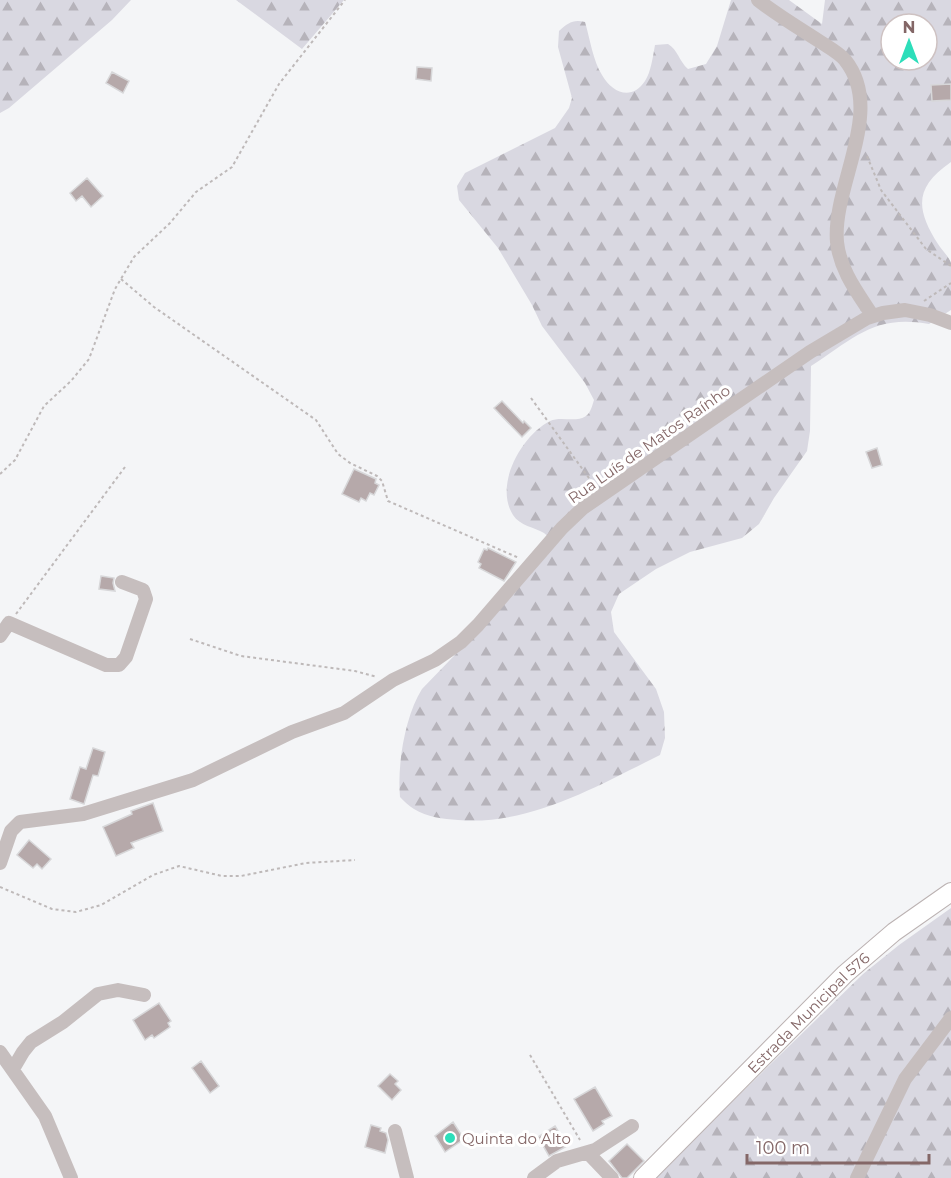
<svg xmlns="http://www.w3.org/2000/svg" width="951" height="1178" font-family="Montserrat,sans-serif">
<defs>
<pattern id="forest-firs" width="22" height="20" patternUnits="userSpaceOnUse" patternTransform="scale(1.5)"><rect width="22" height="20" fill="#d9d8e1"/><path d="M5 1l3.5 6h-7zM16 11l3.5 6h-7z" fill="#b6b3ba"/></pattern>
</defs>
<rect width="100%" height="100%" fill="#f4f5f7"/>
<!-- forest -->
<path fill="url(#forest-firs)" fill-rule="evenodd" d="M0 0H131L112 20 9 108 0 113Z
M236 0H344L302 49Z
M731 0H789L822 24 825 0H951V162C915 187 915 208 938 244 942 250 949 257 951 263 951 275 951 297 951 310L929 324C875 314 854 338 811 366L810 431 807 451 774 498 759 524 742 538 690 552 656 569 619 594 611 612 614 632 656 689 664 712 665 738 660 755C597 786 530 826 458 820 443 819 427 817 414 809 409 806 404 801 400 797 397 765 405 716 422 689L505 603 554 543C551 540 548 536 544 533 534 527 520 526 513 515 494 485 521 436 550 421 561 416 576 423 586 416 591 412 592 406 594 400L585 383 542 326 532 305 498 248 459 200 457 186 465 173 555 128 569 108 572 98 558 47 559 31C568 23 573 19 585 22 590 39 593 61 602 75 612 93 632 101 645 81 651 72 653 56 655 45L668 44C678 50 679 61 688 69L706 64 717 46ZM891 24H927V60H891Z
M951 908V1178H654L863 974 899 945Z"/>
<!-- building -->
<path fill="#b6a9aa" stroke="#d7d7d9" stroke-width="1.5" d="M417 67 432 68 431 81 416 79Z
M112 72 129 81 123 93 106 83Z
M951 84V100L932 101 931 85Z
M87 178 103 196 91 207 82 196 76 201 70 193Z
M502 401 523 423 524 421 531 428 522 437 494 408Z
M877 448 882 465 872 468 866 452Z
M354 469 376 479 375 483 379 485 374 495 370 493 366 501 361 498 359 502 342 494Z
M488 548 516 562 504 581 479 568 481 564 478 562 484 549 487 550Z
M101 576 114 578 113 583 115 591 99 589Z
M93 748 105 752 98 776 93 775 84 804 70 799 80 767 86 769Z
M153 803 163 831 131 843 134 848 116 856 103 827 132 814 131 811Z
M29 840 51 859 42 869 37 864 33 868 17 855Z
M159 1003 171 1021 168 1023 170 1027 154 1038 152 1035 145 1040 133 1020Z
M201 1061 219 1086 210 1093 192 1068Z
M390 1074 398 1081 395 1084 401 1090 392 1100 378 1086Z
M595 1087 612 1116 602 1121 604 1124 593 1131 574 1099Z
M453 1122 464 1139 445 1152 435 1136Z
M371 1125 381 1128 380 1131 386 1133 388 1140 385 1153 365 1147Z
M555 1126 567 1146 549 1156 538 1137Z
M627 1144 644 1161 627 1178H622L609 1161Z"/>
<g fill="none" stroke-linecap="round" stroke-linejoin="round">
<!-- major casing -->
<g stroke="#bbb2b2" stroke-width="20">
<g id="major">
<path id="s1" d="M643 1178 845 974 894 932 951 892"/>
</g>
</g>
<!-- path -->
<path stroke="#beb9b9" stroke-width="2" stroke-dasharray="3 3" stroke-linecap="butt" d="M867 156 881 190 926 249 951 266
M121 279 154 307 316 420 338 454 350 463 377 476 382 481 388 501 519 558
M924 301 951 283
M531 398 594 485
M0 474 15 460 44 406 71 381 89 359 115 289 134 257 170 223 196 192 232 167 279 84 345 0
M16 614 125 467
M190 639 241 656 355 671 377 677
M0 887 52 909 76 912 101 905 153 875 179 866 222 876H241L306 863 355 860
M530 1055 580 1140"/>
<!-- minor -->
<path stroke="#c6bebe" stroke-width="14" d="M758 0C777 15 799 28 819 41 828 47 838 52 845 60 886 111 832 185 837 242 840 270 857 292 872 315
M0 636 9 623 106 665H119L126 657 146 599 143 590 122 582
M0 863 11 831 20 822 83 814 193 780 292 732 344 713 393 680 435 660 461 642 478 625 562 528 583 508 810 352 867 318 883 313 905 310 930 315 951 323
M0 1052 45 1116 71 1178
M13 1069 23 1052 31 1042 63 1022 98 994 118 990 144 995
M395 1131 407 1178
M588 1153 612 1178
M534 1178 557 1161 595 1150 632 1126
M857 1178 905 1079 951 1018"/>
<!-- major -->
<use href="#major" stroke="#fff" stroke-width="18"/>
</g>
<!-- markers -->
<circle fill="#2ddeba" stroke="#fff" stroke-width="2" cx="450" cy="1138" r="6"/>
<g text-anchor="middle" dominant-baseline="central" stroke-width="6" stroke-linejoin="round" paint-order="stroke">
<!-- street labels -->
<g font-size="15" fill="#846767" stroke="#fff">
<text transform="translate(649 444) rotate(-35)">Rua Luís de Matos Raínho</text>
<text stroke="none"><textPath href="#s1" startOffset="234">Estrada Municipal 576</textPath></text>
</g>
<!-- poi labels -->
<g font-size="15" fill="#846767" stroke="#fff" text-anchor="start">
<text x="462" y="1138">Quinta do Alto</text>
</g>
</g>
<!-- north arrow -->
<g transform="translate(909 42)"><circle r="28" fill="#ffffff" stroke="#cec2c2" stroke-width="1.5"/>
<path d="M0-4.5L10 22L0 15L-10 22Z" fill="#2ddeba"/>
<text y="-9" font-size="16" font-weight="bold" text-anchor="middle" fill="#846767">N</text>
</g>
<!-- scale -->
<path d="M747 1154v9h182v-9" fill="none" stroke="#846767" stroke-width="3"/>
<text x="756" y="1154" font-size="18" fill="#846767" stroke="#ffffff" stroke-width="4.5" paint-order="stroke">100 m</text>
</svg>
